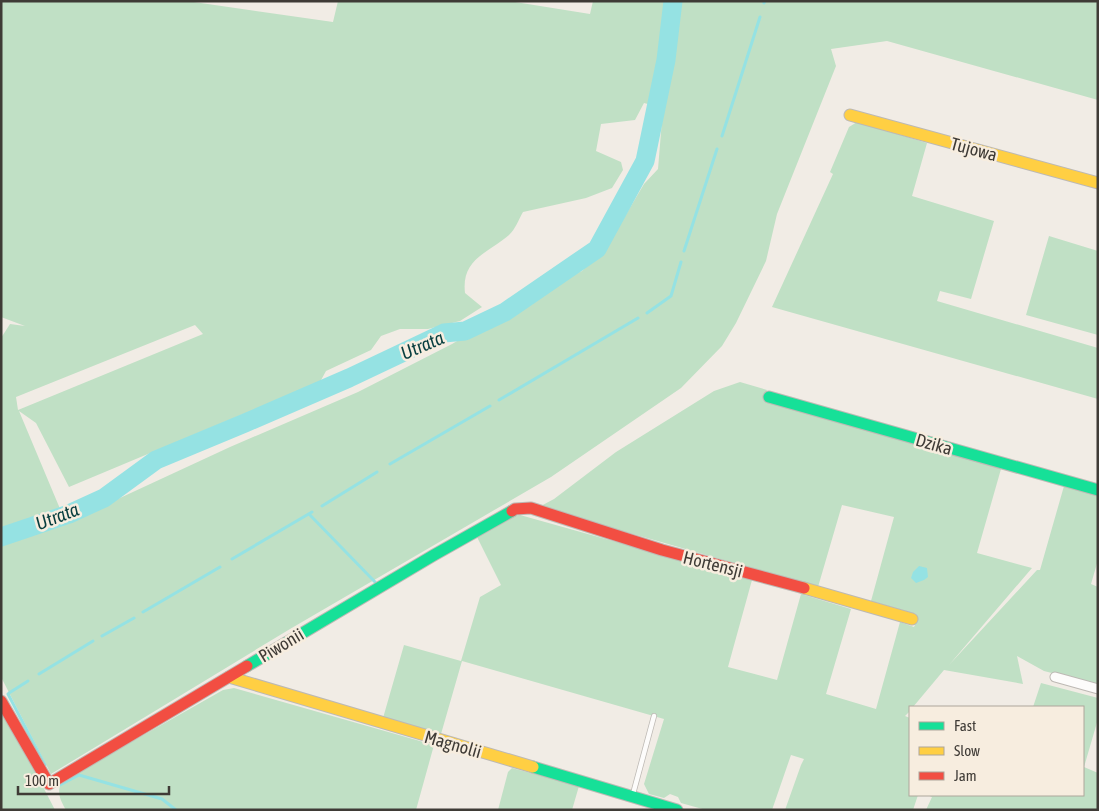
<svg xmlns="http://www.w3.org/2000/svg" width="1099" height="811" font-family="'Asap Condensed',sans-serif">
<rect width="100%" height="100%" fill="#f1ece5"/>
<!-- green -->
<path fill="#c0e0c5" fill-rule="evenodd" d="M1 1H187L333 22 338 1H509L590 14 593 1H1098V100L887 41 831 49 836 66 777 214 766 261 736 323 722 346 681 388 551 477 290 629 51 774 1 677V338L10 324 25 326 1 317ZM644 103 663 108 658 169 644 184 611 240 582 271 564 278 452 344 358 392 230 447 66 523 19 411 36 423 69 487 320 382 326 371 371 350 381 336 400 329H428L460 321 482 307 465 293C461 259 488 253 509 235 515 230 519 219 523 212L586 198 612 188 623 170 621 162 596 151 601 124 635 120ZM195 325 203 334 18 410 16 397Z
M857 122 927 143 912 196 994 221 971 299 940 291 937 301 1098 348V399L772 307 833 174 830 172 849 127Z
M1049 236 1098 251V335L1026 315Z
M740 382 767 390 763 399 1001 469 977 553 1032 568 949 665 1037 570H1040L1064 486 1098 496V560L1091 584 1098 587V685L1044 671 1017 656 1023 684 944 670 913 707H910V711L905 716 910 718V795H918L913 810H785L801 765 804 759 791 755 772 810H706L681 803 678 797 670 794 664 798 649 794 644 784 664 719 462 661 441 734 383 718 404 645 461 661 480 597 501 585 476 535 506 517 520 515 752 580 728 667 777 680 801 594 851 609 826 694 876 709 900 622 914 627 917 620 916 614 871 601 894 517 842 505 818 587 539 507 554 499 616 452 714 391Z
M1041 683 1098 698V719L1084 767 1098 773V810H926L932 797 927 795H1083V707H1033Z
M234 688 434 745 416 810H66C60 799 57 794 61 782L223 690Z
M1 712 40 781 55 810H1Z
M512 768 579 786 572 810H498L508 772Z"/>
<!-- water -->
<path fill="#95e2e3" d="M919 566 927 568 928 577 924 580 916 583 911 578 913 572Z"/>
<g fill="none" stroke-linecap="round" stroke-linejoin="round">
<!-- stream -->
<path stroke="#95e2e3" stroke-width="3" d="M764 3 765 1
M722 136 760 17
M684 251 717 149
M647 313 671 296 681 262
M499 400 638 318
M390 464 490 406
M322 506 377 472
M309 514 375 582
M232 559 312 512
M143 612 220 567
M102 636 134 618
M39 674 93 641
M9 693 28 681
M8 694 45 765
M58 786 79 775 162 799 176 810"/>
<!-- river -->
<path stroke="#95e2e3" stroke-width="19" d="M1 537 69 514 104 498 156 460 245 423 349 378 444 333 465 331 505 312 597 249 645 161 666 60 673 1"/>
<!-- lane casing -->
<g stroke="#bdb9b4" stroke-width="6">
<path id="lane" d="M633 794 654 716"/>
</g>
<!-- street casing -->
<g stroke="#bdb9b4" stroke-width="11">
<path id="street" d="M1055 677 1098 689"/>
</g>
<!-- fast casing -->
<g stroke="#bdb9b4" stroke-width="13">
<path id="fast" d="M769 397 1098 490
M247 666 434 555 512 511
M533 767 677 810"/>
</g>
<!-- slow casing -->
<g stroke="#bdb9b4" stroke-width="13">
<path id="slow" d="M850 115 1098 183
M804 588 912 619
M229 677 533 767"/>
</g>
<!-- jam casing -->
<g stroke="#bdb9b4" stroke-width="13">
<path id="jam" d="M512 511 515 509 531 508 662 550 804 588
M1 701 49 784 247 666"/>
</g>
<!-- lane -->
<use href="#lane" stroke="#fdfcfb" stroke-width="4.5"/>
<!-- street -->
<use href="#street" stroke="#fdfcfb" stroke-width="9"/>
<!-- fast -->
<use href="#fast" stroke="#16e098" stroke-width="11"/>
<!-- slow -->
<use href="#slow" stroke="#ffcf43" stroke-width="11"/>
<!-- jam -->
<use href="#jam" stroke="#f24e42" stroke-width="11"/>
</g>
<g text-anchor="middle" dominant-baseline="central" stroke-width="5" stroke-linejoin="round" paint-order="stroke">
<!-- street labels -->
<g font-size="18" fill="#3f3b36" stroke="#f7eddf">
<text transform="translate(974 149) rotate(15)">Tujowa</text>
<text transform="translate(934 444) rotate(16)">Dzika</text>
<text transform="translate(713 564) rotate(14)">Hortensji</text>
<text transform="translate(281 645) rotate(-31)">Piwonii</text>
<text transform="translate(453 744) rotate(16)">Magnolii</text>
</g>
<!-- water labels -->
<g font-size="19" font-style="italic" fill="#073e3f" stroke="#f7eddf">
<text transform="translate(422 345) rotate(-23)">Utrata</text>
<text transform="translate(57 516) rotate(-21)">Utrata</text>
</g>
</g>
<!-- border -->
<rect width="1099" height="811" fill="none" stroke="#3f3b36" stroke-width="5"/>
<!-- legend -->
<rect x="909" y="706" width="175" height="90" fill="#f7eddf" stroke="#ada69b"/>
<rect x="919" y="722" width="25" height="8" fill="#16e098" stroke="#ada69b"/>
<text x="954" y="731" font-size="15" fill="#3f3b36">Fast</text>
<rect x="919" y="747" width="25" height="8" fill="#ffcf43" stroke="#ada69b"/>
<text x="954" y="756" font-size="15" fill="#3f3b36">Slow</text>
<rect x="919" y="772" width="25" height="8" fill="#f24e42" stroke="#ada69b"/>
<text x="954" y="781" font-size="15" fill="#3f3b36">Jam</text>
<!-- scale -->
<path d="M18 786v8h151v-8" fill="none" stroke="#3f3b36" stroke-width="2.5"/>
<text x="25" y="786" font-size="15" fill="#3f3b36" stroke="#f7eddf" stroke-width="4" paint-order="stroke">100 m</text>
</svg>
